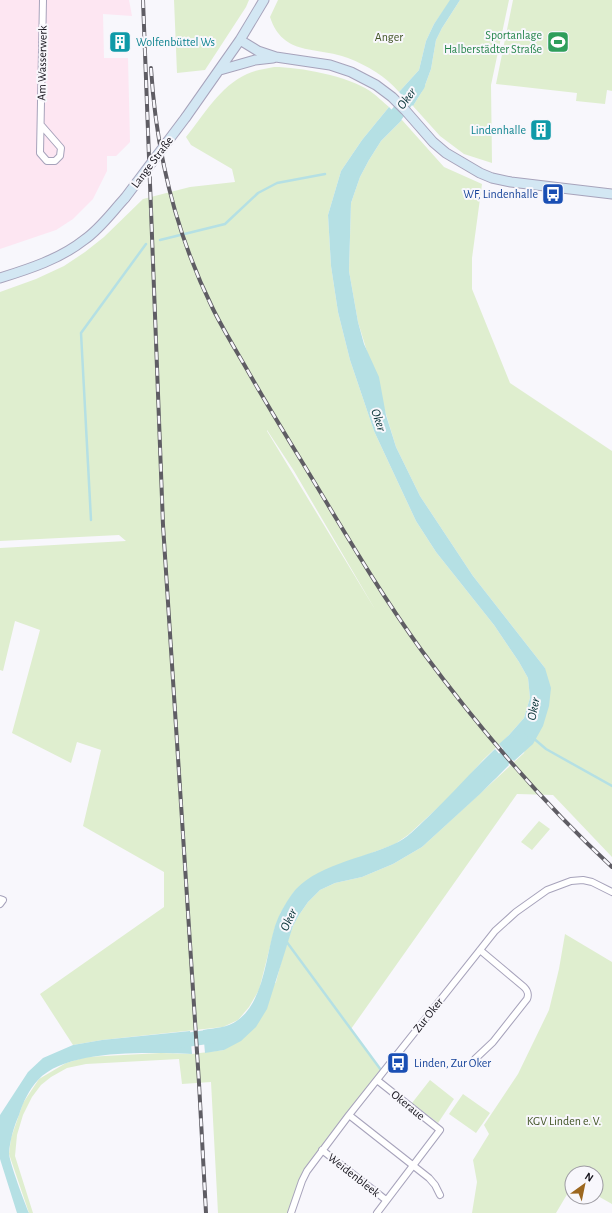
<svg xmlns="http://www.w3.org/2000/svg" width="612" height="1213" font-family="'Alegreya Sans',sans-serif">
<rect width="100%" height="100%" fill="#f8f7fc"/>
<!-- commercial -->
<path fill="#fde6f2" d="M0 0H129L132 16 103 14 104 58H128L130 142 116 156H107V171L93 199 73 219 56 230 0 249Z"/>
<!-- green -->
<path fill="#dfeecf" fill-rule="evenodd" d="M174 0H249L246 7 205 70 177 73Z
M278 0H451L434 24 426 41 419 70 399 92C385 76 368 66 348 58 317 46 283 57 270 17Z
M460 0H509L491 85 492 163 464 154 440 136 413 106 424 88 431 69 436 40 442 28Z
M513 0H612V91L607 90 605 104 576 101 577 93 496 84Z
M274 67C300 67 348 76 370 91 376 95 383 102 389 107L362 140 341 171 328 215 331 266 338 312 350 360 374 431 416 521 436 552 494 625 519 662 528 678 530 698 524 718 509 735 483 760 454 793 408 835 395 844 319 873 293 893 281 912 275 927 259 990 249 1007 238 1020 223 1027 102 1040 73 1045 40 994 164 907V872L83 826 101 750 77 742 71 763 12 733 40 630 15 621 3 671 0 670V548L126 541 119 535 0 541V292L36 279 64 266 85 252 104 237 143 199 190 187 235 182 232 169 191 145 186 137C204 115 220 86 247 74 255 70 265 69 274 67ZM267 430 294 471 376 611 267 431Z
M402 120 444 167 482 184 472 258V289L510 383 612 451V857L553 795 517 794 351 1029 381 1070 304 1169 288 1213H218L211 1082 182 1084 179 1059 86 1064 67 1068 51 1077 41 1085 32 1097 23 1115 17 1135 15 1156 33 1213H29L9 1154 11 1138 23 1103 39 1079 66 1063 86 1057 161 1053 192 1054 224 1050 276 982 283 955 293 926 299 915 308 902 320 890 335 883 362 877 393 864 422 847 524 753 545 668 473 576 420 496 396 447 358 322 349 271 351 203 360 177 369 160 381 141Z
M539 821 550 829 532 850 521 842Z
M565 934 612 962V1204L596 1195V1173H572V1186L556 1213H472L477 1182 473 1160 489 1134 484 1125 518 1074 549 1010 559 969Z
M430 1080 454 1099 438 1123 412 1103Z
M463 1094 490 1113 476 1133 449 1114Z"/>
<!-- water -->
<path fill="#b5e0e4" d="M450 0H460L442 28 436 40 431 69 424 88 413 106 399 92 419 70 426 41 434 24Z
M389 107 402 120 381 141 369 160 360 177 351 203 349 271 358 322 364 344 379 377 386 415 396 447 420 496 473 576 545 668 551 688 549 706 543 726 533 744 514 761 499 744 509 735 524 718 530 698 528 678 519 662 494 625 436 552 416 521 374 431 350 360 338 312 331 266 328 215 341 171 362 140Z
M495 749 509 765 480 794 422 847 393 864 362 877 335 883 320 890 308 902 299 915 293 926 267 1009 256 1027 241 1041 224 1050 205 1053 203 1030C215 1028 227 1028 238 1020 264 1001 266 955 275 926 279 914 285 904 292 894 312 866 364 858 394 844 407 839 417 827 427 818 451 795 472 771 495 749Z
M190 1031 192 1054C151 1053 68 1048 38 1080 29 1090 23 1102 19 1115 14 1126 10 1140 9 1153 9 1161 25 1204 29 1213H17L0 1159V1115L28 1072 43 1058 73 1045 102 1040Z"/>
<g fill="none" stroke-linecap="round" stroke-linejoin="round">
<!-- stream -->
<path stroke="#b5e0e4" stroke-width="2.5" d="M160 240 225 224 258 193 277 183 325 174
M91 520 81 333 146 244
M532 737 546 749 612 786
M286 941 381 1070"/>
<!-- river -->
<path stroke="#b5e0e4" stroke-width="14" d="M382 127 397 114 418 85
M491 773 521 740
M172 1042 221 1035"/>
<!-- street casing -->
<g stroke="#a7a3bb" stroke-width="8">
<path id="street" d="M41 125 61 148 60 156 55 161H47L40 153 43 0
M0 899 3 900 0 904
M475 1059 493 1042 527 999C529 994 528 991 524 987L480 950
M349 1115 429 1178 435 1185 440 1195
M322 1150 386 1200
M291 1213 302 1181 307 1171 349 1115 480 950 495 931 516 912 547 890 571 881 583 880 592 882 612 892
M377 1213 440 1130 377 1080"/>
</g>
<!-- secondary casing -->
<g stroke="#a7a3bb" stroke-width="11">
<path id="secondary" d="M240 40 258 51 276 57 330 65 351 72 376 85 392 97 405 110 433 142 446 153 480 173 492 178 511 182 612 194
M220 70 255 60 273 58
M186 117 240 40 264 0
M0 278C29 269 60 259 84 240 100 229 112 212 125 198"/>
</g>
<!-- street -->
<use href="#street" stroke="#fff" stroke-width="6"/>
<!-- secondary -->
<use href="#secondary" stroke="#d3e7f3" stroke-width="9"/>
<!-- rail casing -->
<g stroke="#5f5d64" stroke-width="4">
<path id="rail" d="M143 0 163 525 199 1083 206 1213
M151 68C156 151 176 234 213 309 223 329 234 347 245 366 267 405 290 442 313 480 348 538 382 596 422 651 479 728 542 802 612 867"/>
</g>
<!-- rail -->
<use href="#rail" stroke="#f8f7fc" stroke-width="2.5" stroke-dasharray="8" stroke-linecap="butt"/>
<!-- secondary-bridge casing -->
<g stroke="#a7a3bb" stroke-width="11" stroke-linecap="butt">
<path id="secondary-bridge" d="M125 198 186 117"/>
</g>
<!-- secondary-bridge -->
<use href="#secondary-bridge" stroke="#d3e7f3" stroke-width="9"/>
</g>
<!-- icons -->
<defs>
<g id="building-square" transform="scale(1.15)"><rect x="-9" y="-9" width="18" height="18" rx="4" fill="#0f9aa8" stroke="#f8f7fc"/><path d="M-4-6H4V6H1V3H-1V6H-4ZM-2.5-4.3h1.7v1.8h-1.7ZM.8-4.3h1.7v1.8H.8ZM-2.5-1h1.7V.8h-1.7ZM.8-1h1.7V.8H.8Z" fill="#fff"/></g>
<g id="stadium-square" transform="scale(1.15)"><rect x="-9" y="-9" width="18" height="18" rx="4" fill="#2e9e5b" stroke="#f8f7fc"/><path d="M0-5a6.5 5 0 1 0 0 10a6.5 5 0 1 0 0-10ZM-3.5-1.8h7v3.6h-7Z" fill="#fff"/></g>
<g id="bus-square" transform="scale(1.15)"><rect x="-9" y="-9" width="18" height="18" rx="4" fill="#1a4fb4" stroke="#f8f7fc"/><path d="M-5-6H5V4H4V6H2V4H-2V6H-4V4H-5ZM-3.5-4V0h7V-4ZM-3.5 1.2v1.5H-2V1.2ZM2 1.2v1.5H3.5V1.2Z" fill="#fff"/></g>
</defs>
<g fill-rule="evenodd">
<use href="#building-square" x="120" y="42"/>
<use href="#stadium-square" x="558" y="42"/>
<use href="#building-square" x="541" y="130"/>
<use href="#bus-square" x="553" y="194"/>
<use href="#bus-square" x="398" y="1063"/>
</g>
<g text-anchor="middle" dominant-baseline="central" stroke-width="4" stroke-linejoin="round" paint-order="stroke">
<!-- leisure labels -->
<g font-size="12" fill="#27864d" stroke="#f8f7fc" text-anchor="end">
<text x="542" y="35">Sportanlage<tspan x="542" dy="14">Halberstädter Straße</tspan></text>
</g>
<!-- park labels -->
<g font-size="12" fill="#425526" stroke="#f8f7fc">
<text x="389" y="37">Anger</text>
<text x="564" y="1121">KGV Linden e. V.</text>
</g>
<!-- culture labels -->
<g font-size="12" fill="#0d838f" stroke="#f8f7fc" text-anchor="start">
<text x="136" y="42">Wolfenbüttel Ws</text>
<text x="526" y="130" text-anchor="end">Lindenhalle</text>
</g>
<!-- street labels -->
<g font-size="12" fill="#14121a" stroke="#f8f7fc">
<text transform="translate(42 63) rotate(-89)">Am Wasserwerk</text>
<text transform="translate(152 162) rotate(-53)">Lange Straße</text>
<text transform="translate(428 1015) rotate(-52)">Zur Oker</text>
<text transform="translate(408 1105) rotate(39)">Okeraue</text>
<text transform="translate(354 1175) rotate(38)">Weidenbleek</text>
</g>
<!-- transit labels -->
<g font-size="12" fill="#164399" stroke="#f8f7fc" text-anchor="end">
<text x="538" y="194">WF, Lindenhalle</text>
<text x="414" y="1063" text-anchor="start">Linden, Zur Oker</text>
</g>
<!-- water labels -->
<g font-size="13" font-style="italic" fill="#093438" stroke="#f8f7fc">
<text transform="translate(407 99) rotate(-54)">Oker</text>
<text transform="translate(378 420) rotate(72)">Oker</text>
<text transform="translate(534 709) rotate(-79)">Oker</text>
<text transform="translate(289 920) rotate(-65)">Oker</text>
</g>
</g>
<!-- north arrow -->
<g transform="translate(584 1185) rotate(33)"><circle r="19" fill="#f8f7fc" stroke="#9d9ba2"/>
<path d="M0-3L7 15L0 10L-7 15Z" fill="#9c671f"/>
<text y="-6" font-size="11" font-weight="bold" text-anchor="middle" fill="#14121a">N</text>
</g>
</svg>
